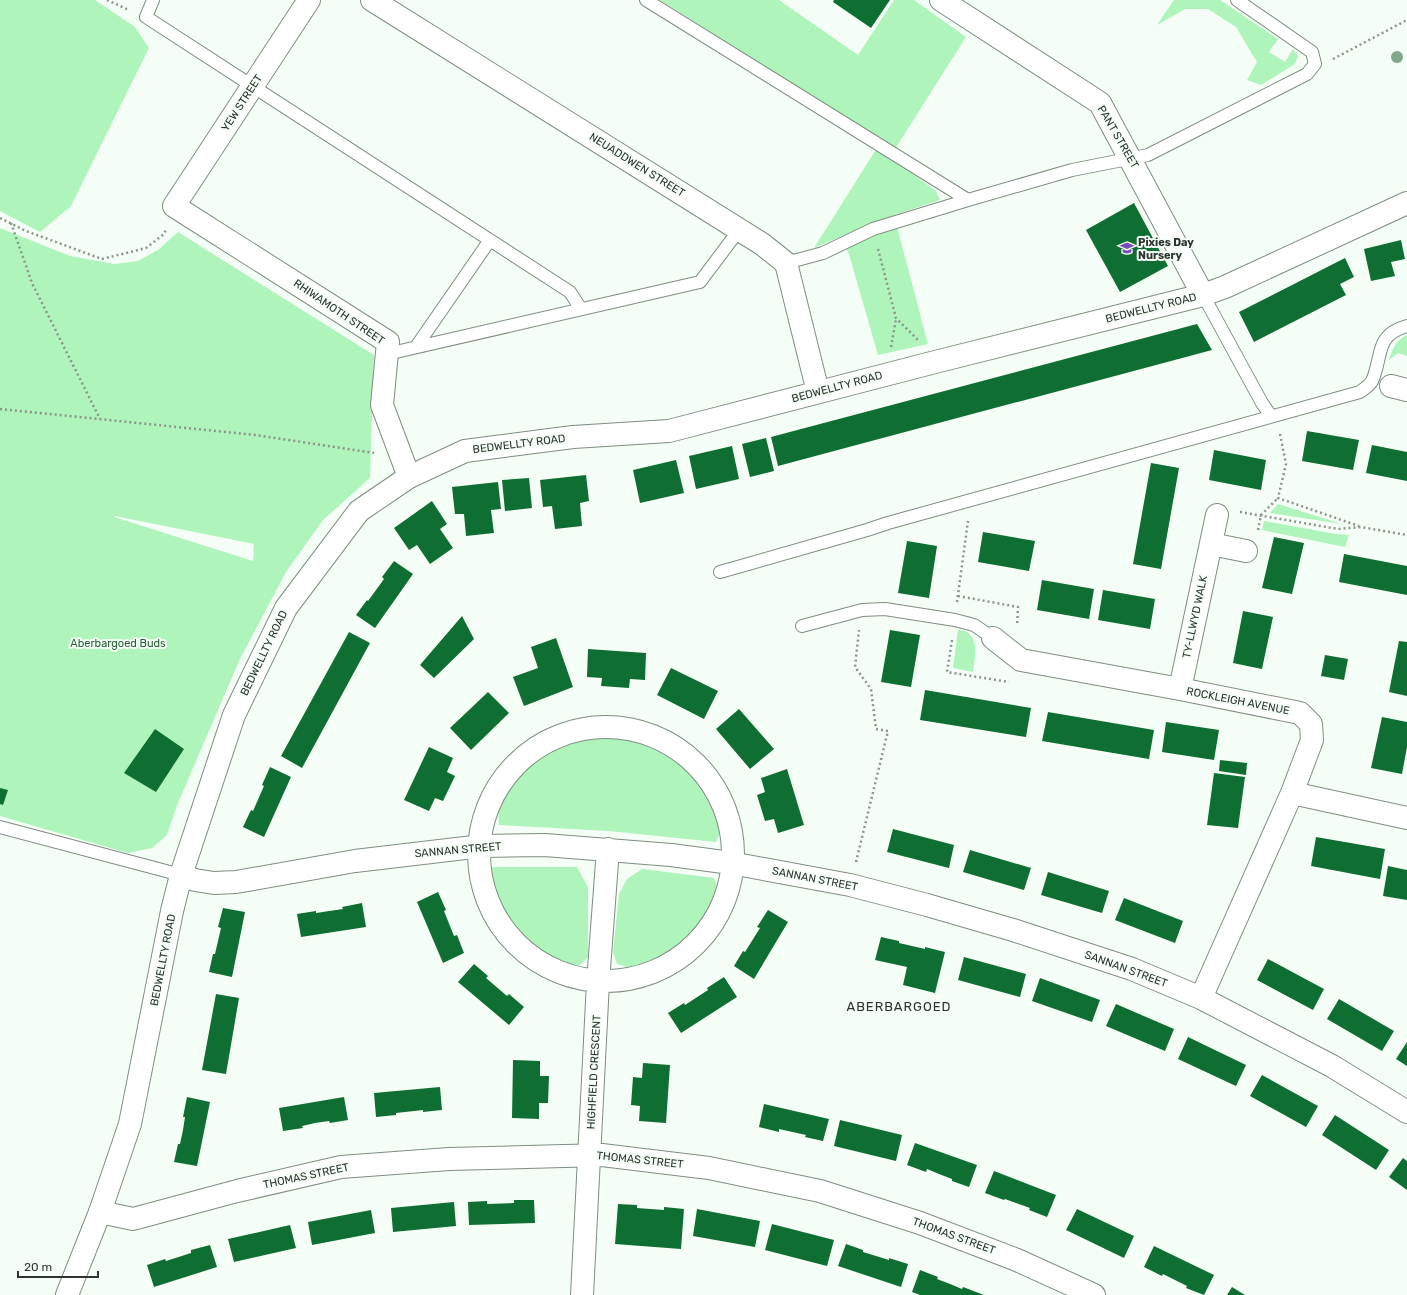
<svg xmlns="http://www.w3.org/2000/svg" width="1407" height="1295" font-family="Rubik,sans-serif">
<rect width="100%" height="100%" fill="#f5fef6"/>
<!-- green -->
<path fill="#aef4bb" fill-rule="evenodd" d="M0 0H95L135 27 149 48 71 206 40 232 0 211Z
M660 0H779L858 55 894 0H914L966 37 890 157 936 191 940 200 894 215 928 344 878 355 849 254 840 237 814 248 882 140Z
M1174 0H1220L1278 39 1269 52 1285 62 1293 49 1298 56 1295 64 1261 85 1247 80 1257 62 1236 27 1208 9H1185L1157 25Z
M0 228 70 256 115 264 138 261 158 250 178 232 374 355 370 478 323 520 286 572 240 659 178 803 167 835 152 848 128 853 0 816ZM115 516 254 544 253 561 114 517Z
M1407 335V356L1398 353 1389 360C1393 348 1395 341 1407 335Z
M1278 504 1342 524 1270 513Z
M1264 521 1336 534 1349 535 1345 547 1262 530Z
M958 630C961 630 965 631 967 632 980 641 974 660 973 672L953 668Z
M587 736 619 737 647 744 672 755 693 775 712 804 721 831 716 842 609 831 499 825C498 816 498 807 502 798 507 789 524 770 532 763 546 751 570 743 587 736Z
M492 867H577L588 887V957L580 965 571 967 546 955 524 939 504 915 495 890 492 877Z
M642 869 714 878 717 886V897L701 923 679 947 654 962 630 968 617 964 613 952 619 894 627 879Z"/>
<!-- building -->
<path fill="#0f6e31" d="M834 0H890L871 28 833 2Z
M1134 203 1168 266 1120 292 1086 230Z
M1401 240 1405 259 1391 262 1395 276 1371 281 1364 249Z
M1345 258 1354 277 1340 284 1346 295 1254 342 1239 312Z
M1197 324 1212 350 778 466 771 437Z
M1307 431 1359 440 1353 470 1302 461Z
M766 438 774 471 750 477 742 444Z
M1372 445 1407 452V481L1366 473Z
M732 446 739 479 696 489 689 456Z
M1214 450 1266 460 1261 490 1209 480Z
M676 460 684 493 640 503 633 470Z
M1151 463 1179 468 1161 569 1133 564Z
M586 475 589 501 580 503 582 526 555 529 552 506 543 507 540 480Z
M529 478 532 508 505 511 502 480Z
M498 482 501 509 491 510 494 533 466 536 464 514H455L452 487Z
M432 501 447 524 440 529 453 548 430 564 417 545 409 550 394 528Z
M983 532 1035 541 1029 571 978 562Z
M1274 537 1304 543 1292 594 1262 588Z
M907 541 937 546 929 598 898 593Z
M1344 554 1407 566V595L1339 582Z
M394 561 413 574 375 628 356 615 367 600 368 601 384 579 382 577Z
M1042 580 1094 589 1089 619 1037 610Z
M1103 590 1155 599 1150 629 1098 620Z
M1243 611 1273 617 1262 669 1233 663Z
M462 616 474 639 434 678 420 665Z
M890 630 920 635 911 687 881 682Z
M349 632 370 643 302 768 281 756Z
M556 638 573 687 524 706 513 677 538 668 531 647Z
M1399 641 1407 642V696L1389 692Z
M588 649 646 653 645 680 630 679 629 688 601 686 602 678 587 677Z
M1325 655 1348 659 1344 680 1321 676Z
M671 668 718 691 704 719 657 695Z
M925 690 1031 708 1026 737 920 720Z
M488 692 509 713 471 750 450 728Z
M739 709 774 749 750 769 716 729Z
M1048 712 1154 730 1149 759 1042 741Z
M1382 717 1407 722V747L1402 774 1371 768Z
M1166 722 1219 730 1214 760 1162 752Z
M155 729 184 749 156 792 124 773Z
M429 747 453 758 447 772 455 776 443 801 435 798 429 811 404 800Z
M1220 760 1247 763 1246 775 1219 771Z
M270 767 291 777 264 837 243 827 251 810 253 811 264 786 262 785Z
M787 769 804 825 778 833 774 819 765 821 757 795 765 792 761 778Z
M1214 773 1245 777 1238 828 1207 825Z
M0 788 8 790 3 805 0 804Z
M893 829 954 845 949 868 887 852Z
M1316 837 1385 849 1380 879 1311 866Z
M970 850 1031 868 1024 890 963 872Z
M1388 866 1407 870V900L1383 896Z
M1048 872 1109 891 1102 913 1041 895Z
M438 892 446 910 444 911 454 936 457 935 464 953 443 963 417 902Z
M1124 898 1183 921 1175 943 1115 920Z
M362 903 366 927 301 937 297 914 316 911V913L343 909 342 907Z
M223 908 245 912 232 977 209 972 213 954H215L221 928 218 927Z
M768 910 788 922 754 979 734 966 743 951 745 952 760 928 757 927Z
M881 937 899 941V943L925 949V947L945 952 935 993 903 985 907 967 875 960Z
M964 957 1026 974 1020 997 958 980Z
M1268 959 1324 989 1313 1010 1257 980Z
M474 964 488 976 486 978 507 996 509 994 524 1007 509 1025 458 982Z
M724 977 737 997 681 1033 668 1013 684 1003 685 1005 708 990 707 988Z
M1040 978 1100 1000 1092 1022 1032 1001Z
M216 994 239 998 226 1074 202 1070Z
M1339 999 1394 1031 1382 1051 1327 1019Z
M1116 1004 1174 1029 1165 1051 1106 1026Z
M1188 1037 1246 1065 1236 1086 1178 1059Z
M1407 1042V1066L1396 1059Z
M513 1060 540 1061V1076H549L548 1103H539V1119L512 1118Z
M643 1063 670 1065 666 1123 639 1121 640 1106 631 1105 633 1077 642 1078Z
M1262 1075 1318 1106 1306 1127 1250 1096Z
M440 1087 442 1110 423 1112V1110L396 1113V1115L376 1117 374 1093Z
M187 1097 210 1102 197 1166 174 1162 178 1144H180L183 1130 185 1117H183Z
M344 1097 348 1120 330 1123 329 1121 315 1123 302 1126 303 1128 283 1131 279 1108Z
M764 1104 829 1119 823 1141 805 1137 806 1135 779 1129V1132L759 1127Z
M1335 1115 1389 1150 1376 1170 1322 1135Z
M840 1120 902 1135 896 1161 834 1146Z
M915 1143 977 1165 969 1187 952 1181V1179L939 1174 927 1169 926 1172 907 1165Z
M1403 1158 1407 1161V1190L1389 1177Z
M994 1171 1056 1195 1047 1217 1029 1210 1030 1208 1005 1199 1004 1200 985 1193Z
M514 1200H534L535 1223 469 1225 468 1202 487 1201V1204L514 1203Z
M454 1202 456 1226 393 1232 391 1208Z
M618 1204 637 1205V1208L664 1210V1207L684 1209 681 1249 615 1244Z
M697 1209 760 1221 755 1247 693 1236Z
M1077 1209 1134 1236 1124 1258 1066 1230Z
M371 1210 375 1233 312 1245 308 1222Z
M772 1224 834 1240 827 1266 765 1250Z
M290 1225 296 1248 234 1262 228 1239Z
M846 1244 863 1250V1252L889 1260V1258L908 1264 901 1287 838 1266Z
M210 1245 217 1267 154 1287 147 1265 165 1259 166 1261 191 1253V1250Z
M1154 1246 1214 1275 1204 1295 1186 1288 1187 1286 1163 1274 1162 1276 1144 1267Z
M920 1270 938 1277 937 1279 950 1284 962 1289 963 1287 984 1295H920L912 1292Z
M1232 1287 1245 1295H1227Z"/>
<g fill="none" stroke-linecap="round" stroke-linejoin="round">
<!-- lane casing -->
<g stroke="#7f8d81" stroke-width="14">
<path id="lane" d="M153 0 146 17 570 292 581 309
M646 0 968 200 1072 170 1148 155 1307 74 1315 64 1312 52 1237 0
M786 263 823 253 873 229 968 200
M1203 295 1262 403 1271 416
M416 347 490 240
M387 354 700 282 739 230
M720 572 867 530 888 523 1360 392C1364 389 1370 385 1372 381 1383 357 1374 335 1407 326
M802 626 862 610 885 609 955 620 974 625 993 638
M0 827 181 875"/>
</g>
<!-- street casing -->
<g stroke="#7f8d81" stroke-width="24">
<path id="street" d="M309 0 174 206 388 342 382 405 409 477
M372 0 762 244 786 263 818 392
M941 0 1100 103 1203 295
M1391 386 1407 390
M1211 544 1246 551
M993 638 1021 660 1180 689 1300 713 1311 724 1312 740 1292 793 1201 998
M1180 689 1217 515
M479 854a127 127 0 1 1 254 0a127 127 0 1 1-254 0Z
M1292 793 1407 818
M181 875 195 880 214 883 236 882 355 861 482 846 545 845 671 855 731 863 850 885 927 905 1013 930 1132 969 1201 998 1332 1066 1407 1112
M100 1212 133 1219 237 1191 341 1167 449 1159 602 1155 709 1168 820 1191 920 1223 1017 1260 1094 1295
M582 1295 598 982 608 849"/>
</g>
<!-- secondary casing -->
<g stroke="#7f8d81" stroke-width="24">
<path id="secondary" d="M67 1295 100 1212 130 1124 172 911 181 875 234 715 286 608 359 511 409 477 465 451 573 437 669 431 939 361 1203 295 1225 287 1407 203"/>
</g>
<!-- path -->
<path stroke="#8c948d" stroke-width="2.5" stroke-dasharray="2 3" stroke-linecap="butt" d="M107 0 129 10
M1333 59 1407 20
M0 218 26 231 102 259 146 248 164 234 166 230
M11 223 32 283 100 419
M878 249 896 318 918 340
M891 347 896 319
M0 409 256 435 374 453
M1280 434 1286 464 1278 498 1359 526
M1240 512 1338 529 1361 527 1407 535
M1258 530 1261 515 1278 498
M958 596 1018 607 1017 626
M957 602 968 521
M952 640 947 672 1009 682
M856 862 888 731 876 729 871 689 855 667 859 630"/>
<!-- lane -->
<use href="#lane" stroke="#fff" stroke-width="12"/>
<!-- street -->
<use href="#street" stroke="#fff" stroke-width="22"/>
<!-- secondary -->
<use href="#secondary" stroke="#fff" stroke-width="22"/>
</g>
<!-- trees -->
<circle fill="#82a78b" cx="1397" cy="57" r="6"/>
<!-- icons -->
<defs>
<g id="school-bare" transform="scale(1.08)"><path d="M0-5L7-2L0 1L-7-2ZM-4 1L0 2.5L4 1V4Q0 6-4 4Z" fill="#7b48c0" stroke="#f5fef6" stroke-width="2.5" paint-order="stroke"/></g>
</defs>
<g fill-rule="evenodd">
<use href="#school-bare" x="1127" y="248"/>
</g>
<g text-anchor="middle" dominant-baseline="central" stroke-width="4" stroke-linejoin="round" paint-order="stroke">
<!-- street labels -->
<g font-size="11" fill="#2e342f" stroke="#f5fef6">
<text transform="translate(242 103) rotate(-57)">YEW STREET</text>
<text transform="translate(1118 137) rotate(60)">PANT STREET</text>
<text transform="translate(637 165) rotate(32)">NEUADDWEN STREET</text>
<text transform="translate(1151 308) rotate(-14)">BEDWELLTY ROAD</text>
<text transform="translate(339 312) rotate(34)">RHIWAMOTH STREET</text>
<text transform="translate(837 387) rotate(-15)">BEDWELLTY ROAD</text>
<text transform="translate(519 444) rotate(-7)">BEDWELLTY ROAD</text>
<text transform="translate(1195 617) rotate(-78)">TY-LLWYD WALK</text>
<text transform="translate(264 653) rotate(-64)">BEDWELLTY ROAD</text>
<text transform="translate(1238 701) rotate(11)">ROCKLEIGH AVENUE</text>
<text transform="translate(458 850) rotate(-5)">SANNAN STREET</text>
<text transform="translate(815 879) rotate(11)">SANNAN STREET</text>
<text transform="translate(163 960) rotate(-79)">BEDWELLTY ROAD</text>
<text transform="translate(1126 969) rotate(20)">SANNAN STREET</text>
<text transform="translate(594 1072) rotate(-87)">HIGHFIELD CRESCENT</text>
<text transform="translate(640 1160) rotate(6)">THOMAS STREET</text>
<text transform="translate(306 1176) rotate(-12)">THOMAS STREET</text>
<text transform="translate(954 1236) rotate(20)">THOMAS STREET</text>
</g>
<!-- poi labels -->
<g font-size="11" font-weight="bold" fill="#2e342f" stroke="#f5fef6" text-anchor="start">
<text x="1138" y="242">Pixies Day<tspan x="1138" dy="13">Nursery</tspan></text>
</g>
<!-- park labels -->
<g font-size="11" fill="#245f34" stroke="#f5fef6">
<text x="118" y="643">Aberbargoed Buds</text>
</g>
<!-- quarter labels -->
<g font-size="13" letter-spacing="1" fill="#2e342f" stroke="#f5fef6">
<text x="899" y="1006">ABERBARGOED</text>
</g>
</g>
<!-- scale -->
<path d="M18 1271v6h80v-6" fill="none" stroke="#2e342f" stroke-width="2"/>
<text x="24" y="1271" font-size="12" fill="#2e342f" stroke="#f5fef6" stroke-width="3" paint-order="stroke">20 m</text>
</svg>
